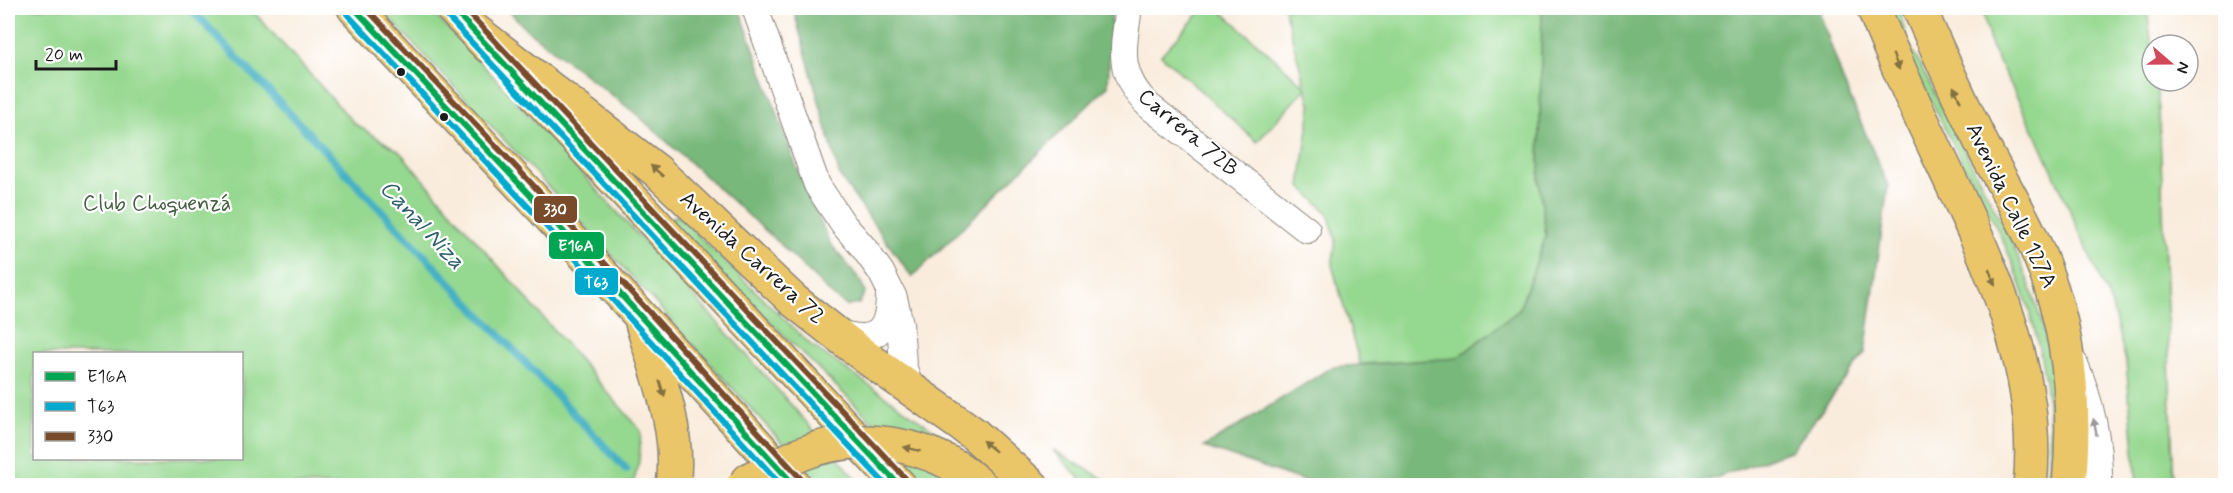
<svg xmlns="http://www.w3.org/2000/svg" width="2233" height="493" font-family="Mynerve,sans-serif">
<rect width="100%" height="100%" fill="#fff"/>
<filter id="ink" filterUnits="userSpaceOnUse"><feTurbulence type="fractalNoise" baseFrequency=".0167" numOctaves="2"/><feDisplacementMap in="SourceGraphic" scale="12" xChannelSelector="R" yChannelSelector="G"/><feConvolveMatrix kernelMatrix="1 2 1 2 8 2 1 2 1" color-interpolation-filters="sRGB"/></filter>
<filter id="wash" filterUnits="userSpaceOnUse"><feTurbulence type="fractalNoise" baseFrequency=".008" numOctaves="4" result="noise"/><feDisplacementMap in="SourceGraphic" scale="24" xChannelSelector="R" yChannelSelector="G"/><feGaussianBlur stdDeviation="1.35" result="paint"/><feColorMatrix in="noise" values="0 0 0 0 0 0 0 0 0 0 0 0 0 0 0 0 0 1.4 0 .05"/><feComposite in="paint" operator="in"/></filter>
<g filter="url(#wash)">
<rect width="100%" height="100%" fill="#f9ecdd"/>
<!-- green -->
<path fill="#95d88f" stroke="#587a56" stroke-width="1.5" fill-rule="evenodd" d="M8 8H250L355 124 399 151 641 431 639 461 633 485H8ZM34 354H242V458H34Z
M380 8H428L497 80 738 345 862 485H820L602 244Z
M1204 8H1218L1305 86 1284 8H1542L1539 180 1546 236 1519 310 1457 359 1360 364 1332 265 1336 240 1328 213 1300 186 1311 107 1306 88 1257 142 1161 55Z
M1890 8H1899L1907 40 2012 242 2029 283 2043 326 2053 372 2058 417 2055 485H2047C2057 404 2037 315 2003 241 1991 215 1977 190 1963 164 1942 122 1920 80 1899 38Z
M1982 8H2147L2152 49V81H2156L2159 110 2174 485 2137 483 2126 362 2112 306 2042 147 1991 46Z
M677 215 811 345 956 445 1002 485H923L876 425 667 221Z
M1053 450 1114 485H1086Z"/>
<!-- forest -->
<path fill="#78b87a" stroke="#4a6a4b" stroke-width="1.5" d="M506 8H739L798 171 830 243 860 280 865 292 859 304 847 306 835 298 778 242 635 113 527 30Z
M793 8H1112L1108 86 912 277 840 177Z
M1542 8H1818L1844 83 1888 186 1865 353 1792 450 1696 485 1319 486 1204 447 1332 367 1457 358 1519 310 1546 236 1539 180Z"/>
<g fill="none" stroke-linecap="round" stroke-linejoin="round">
<!-- stream -->
<path stroke="#46b1c4" stroke-width="8" d="M190 8 626 469"/>
</g>
</g>
<g filter="url(#ink)">
<g fill="none" stroke-linecap="round" stroke-linejoin="round">
<!-- minor casing -->
<g stroke="#8a847c" stroke-width="28">
<path id="minor" d="M755 8 817 185 843 224 863 247 881 272 894 298 900 324 903 364 909 386
M1129 8C1123 49 1116 74 1149 106L1307 230
M833 331C873 344 889 337 889 293
M2075 364C2092 404 2100 442 2099 486"/>
</g>
<!-- primary casing -->
<g stroke="#8a847c" stroke-width="36">
<path id="primary" d="M1874 8C1881 29 1891 50 1900 71 1954 199 2046 341 2030 486
M1919 8C1941 58 1963 107 1988 156 2008 193 2031 231 2045 270 2071 338 2076 413 2069 486"/>
</g>
<!-- trunk casing -->
<g stroke="#8a847c" stroke-width="36">
<path id="trunk" d="M354 8 541 207 795 486
M452 8 488 46
M473 29 657 171 793 300 866 357 974 434 1032 486
M538 98 900 486
M642 323C658 376 681 430 673 486"/>
</g>
<!-- minor -->
<use href="#minor" stroke="#fff" stroke-width="26"/>
<!-- primary -->
<use href="#primary" stroke="#ebc669" stroke-width="33"/>
<!-- trunk -->
<use href="#trunk" stroke="#ebc669" stroke-width="33"/>
<!-- trunk-bridge casing -->
<g stroke="#8a847c" stroke-width="36" stroke-linecap="butt">
<path id="trunk-bridge" d="M743 486 750 479C768 470 786 460 804 453 852 434 911 441 955 466 965 472 973 479 981 486"/>
</g>
<!-- trunk-bridge -->
<use href="#trunk-bridge" stroke="#ebc669" stroke-width="33"/>
<!-- bus-1 casing -->
<g stroke="#fff" stroke-width="10">
<path id="bus-1" d="M354 8 541 207 795 486
M452 8 900 486"/>
</g>
<!-- bus-2 casing -->
<g stroke="#fff" stroke-width="10">
<path id="bus-2" d="M347 14 534 213 782 486
M445 14 887 486"/>
</g>
<!-- bus-3 casing -->
<g stroke="#fff" stroke-width="10">
<path id="bus-3" d="M366 8 548 201 802 480
M464 8 907 480"/>
</g>
<!-- bus-1 -->
<use href="#bus-1" stroke="#00a651" stroke-width="6"/>
<!-- bus-2 -->
<use href="#bus-2" stroke="#00a9ce" stroke-width="6"/>
<!-- bus-3 -->
<use href="#bus-3" stroke="#7a4b2a" stroke-width="6"/>
</g>
<!-- one-way arrows -->
<defs><path id="oneway-solid" d="M-6-.8H1V-3.2L6.5 0L1 3.2V.8H-6Z" transform="scale(1.5)"/></defs>
<g fill="#847142">
<use href="#oneway-solid" transform="translate(1896 62) rotate(67)"/>
<use href="#oneway-solid" transform="translate(1957 94) rotate(-115)"/>
<use href="#oneway-solid" transform="translate(657 171) rotate(-139)"/>
<use href="#oneway-solid" transform="translate(1992 277) rotate(68)"/>
<use href="#oneway-solid" transform="translate(662 389) rotate(73)"/>
<use href="#oneway-solid" transform="translate(989 446) rotate(-141)"/>
<use href="#oneway-solid" transform="translate(912 449) rotate(-166)"/>
</g>
<use fill="#999" href="#oneway-solid" transform="translate(2095 427) rotate(-101)"/>
</g>
<!-- markers -->
<g fill="#1c1c1c" stroke="#fff" stroke-width="2">
<circle cx="401" cy="72" r="5"/>
<circle cx="444" cy="117" r="5"/>
</g>
<g text-anchor="middle" dominant-baseline="central" stroke-width="4.5" stroke-linejoin="round" paint-order="stroke">
<!-- street labels -->
<g font-size="22" fill="#1c1c1c" stroke="#fff">
<text transform="translate(1188 133) rotate(40)">Carrera 72B</text>
<text transform="translate(2011 206) rotate(64)">Avenida Calle 127A</text>
<text transform="translate(752 258) rotate(42)">Avenida Carrera 72</text>
</g>
<!-- park labels -->
<g font-size="22" fill="#465e44" stroke="#fff">
<text x="157" y="204">Club Choquenzá</text>
</g>
<!-- water labels -->
<g font-size="24" font-style="italic" fill="#2f5f68" stroke="#fff">
<text transform="translate(422 225) rotate(47)">Canal Niza</text>
</g>
</g>
<g stroke="#fff" stroke-width="2">
<rect x="533" y="195" width="45" height="29" rx="6" fill="#7a4b2a"/>
<rect x="548" y="231" width="57" height="29" rx="6" fill="#00a651"/>
<rect x="574" y="267" width="45" height="29" rx="6" fill="#00a9ce"/>
</g>
<g font-size="16" text-anchor="middle" font-weight="bold" fill="#fff">
<text x="555" y="215">330</text>
<text x="576" y="251">E16A</text>
<text x="596" y="288">T63</text>
</g>
<!-- margin -->
<rect width="2233" height="493" fill="none" stroke="#fff" stroke-width="30"/>
<!-- legend -->
<rect x="33" y="352" width="210" height="108" fill="#ffffff" stroke="#a4a4a4" stroke-width="1.5"/>
<rect x="45" y="372" width="30" height="9" fill="#00a651" stroke="#a4a4a4" stroke-width="1.5"/>
<text x="87" y="382" font-size="18" fill="#1c1c1c">E16A</text>
<rect x="45" y="402" width="30" height="9" fill="#00a9ce" stroke="#a4a4a4" stroke-width="1.5"/>
<text x="87" y="412" font-size="18" fill="#1c1c1c">T63</text>
<rect x="45" y="432" width="30" height="9" fill="#7a4b2a" stroke="#a4a4a4" stroke-width="1.5"/>
<text x="87" y="442" font-size="18" fill="#1c1c1c">330</text>
<!-- north arrow -->
<g transform="translate(2170 63) rotate(110)"><circle r="28" fill="#ffffff" stroke="#a4a4a4" stroke-width="1.5"/>
<path d="M0-4.5L10 22L0 15L-10 22Z" fill="#d1495b"/>
<text y="-9" font-size="16" font-weight="bold" text-anchor="middle" fill="#1c1c1c">N</text>
</g>
<!-- scale -->
<path d="M36 60v9h80v-9" fill="none" stroke="#1c1c1c" stroke-width="3"/>
<text x="45" y="60" font-size="18" fill="#1c1c1c" stroke="#ffffff" stroke-width="4.5" paint-order="stroke">20 m</text>
</svg>
